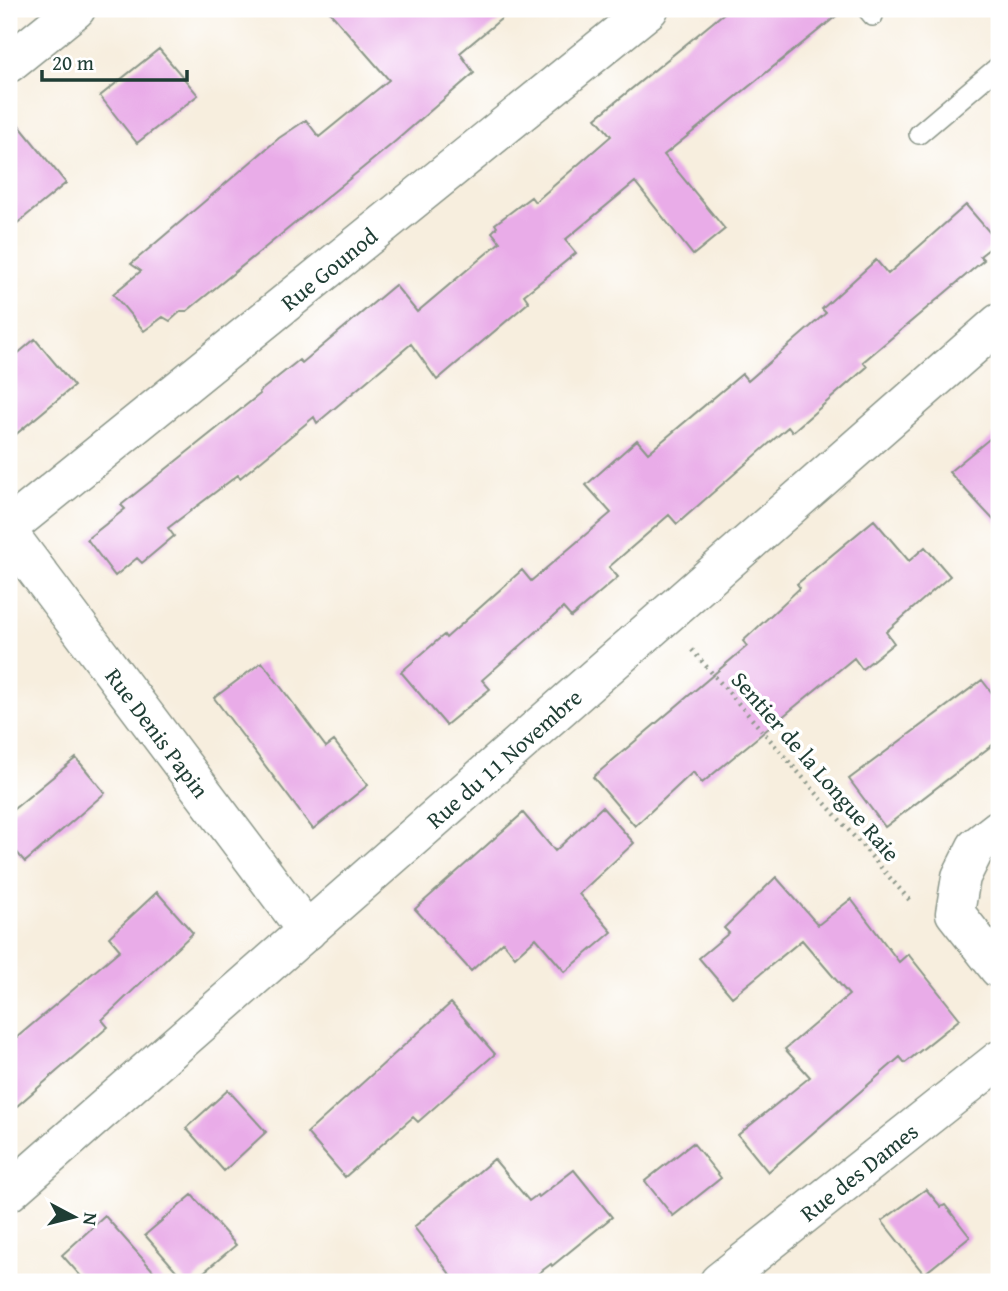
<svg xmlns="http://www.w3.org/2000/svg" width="1008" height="1291" font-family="'Gentium Book Plus',serif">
<rect width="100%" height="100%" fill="#fff"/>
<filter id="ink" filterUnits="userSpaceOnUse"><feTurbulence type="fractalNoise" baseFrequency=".0143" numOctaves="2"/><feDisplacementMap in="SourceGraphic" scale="14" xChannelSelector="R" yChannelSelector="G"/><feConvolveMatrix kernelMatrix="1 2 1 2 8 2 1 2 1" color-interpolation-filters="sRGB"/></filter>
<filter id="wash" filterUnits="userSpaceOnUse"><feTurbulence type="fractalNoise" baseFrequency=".00686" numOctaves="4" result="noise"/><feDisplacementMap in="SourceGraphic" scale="28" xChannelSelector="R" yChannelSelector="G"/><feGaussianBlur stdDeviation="1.57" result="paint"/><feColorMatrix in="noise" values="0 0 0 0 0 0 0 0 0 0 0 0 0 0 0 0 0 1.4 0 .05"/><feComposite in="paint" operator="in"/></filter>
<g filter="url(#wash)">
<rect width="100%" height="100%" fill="#f7eede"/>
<g id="blocks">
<!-- building -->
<path fill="#e9ace8" d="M327 9H513L460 53 474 73 391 145 187 311H181L170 321 163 317 144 331 113 294 141 271 131 264 279 138 306 120 319 137 389 80Z
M729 9H845L664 155 725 229 693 255 635 182 565 240 576 253 524 295 529 302 437 380 411 344 317 423 314 417 240 478 238 475 168 528 174 536 142 563 137 558 115 576 87 539 125 509 121 505 260 394 259 392 299 360 302 363 395 285 417 312 500 242 492 232 497 227 495 224 531 197 535 202 611 136 596 118Z
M159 49 198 95 137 143 100 96Z
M9 113 66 183 9 230Z
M966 205 998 242 980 256 984 260 863 362 867 367 792 432 788 427 677 524 669 515 609 567 618 577 571 617 563 608 482 680 490 689 446 725 401 672 439 639 444 635 446 638 522 570 531 581 611 513 586 485 637 440 648 453 742 374 748 381 826 313 822 309 876 260 888 274Z
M35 339 74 386 9 440V361Z
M999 431V526L949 472Z
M874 520 909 561 925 547 950 576 886 632 894 643 862 669 854 658 702 783 693 772 635 826 593 777 747 646 743 641 800 588 797 584Z
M262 662 326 747 334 741 368 785 313 829 214 698Z
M982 680 999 702V740L885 827 849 779Z
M76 758 105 793 25 862 9 843V813Z
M602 807 634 843 579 894 612 932 565 972 536 938 515 957 503 942 471 971 415 909 523 813 555 851Z
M776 877 818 925 851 899 899 962 908 954 960 1019 905 1063 900 1057 768 1172 738 1135 810 1077 785 1049 849 995 802 940 732 997 699 958 729 933 724 928Z
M157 892 193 933 102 1020 108 1027 9 1113V1044L120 950 109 937Z
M451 1003 495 1054 418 1122 413 1117 345 1177 307 1133Z
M228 1090 266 1132 224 1171 186 1128Z
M693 1143 721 1178 673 1216 645 1181Z
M494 1159 529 1201 537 1195 539 1197 574 1170 612 1217 552 1266 551 1264 527 1282H456L414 1227Z
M926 1189 941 1207 945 1205 970 1237 924 1274 882 1221Z
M192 1195 236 1245 192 1282H186L145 1235Z
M105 1216 163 1282H86L62 1255Z"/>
</g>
</g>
<g filter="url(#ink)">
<use href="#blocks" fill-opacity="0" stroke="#8b9689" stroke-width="2"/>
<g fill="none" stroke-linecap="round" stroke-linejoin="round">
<!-- service casing -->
<g stroke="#8b9689" stroke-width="22">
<path id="service" d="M867 9 873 16
M919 134 999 66"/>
</g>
<!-- minor casing -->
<g stroke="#8b9689" stroke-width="41">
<g id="minor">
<path d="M9 63 76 9"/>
<path id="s1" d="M9 527 649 9"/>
<path id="s2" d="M9 534 307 931"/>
<path d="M999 829 976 847 961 877 955 913 999 969"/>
<path id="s3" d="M9 1192 999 323"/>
<path id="s4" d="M719 1282 999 1060"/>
</g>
</g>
<!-- path -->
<path stroke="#8b9689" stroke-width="4.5" stroke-dasharray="2 5" stroke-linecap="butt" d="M692 650 911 902"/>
<!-- service -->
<use href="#service" stroke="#fff" stroke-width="19"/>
<!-- minor -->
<use href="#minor" stroke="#fff" stroke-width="38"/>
</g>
</g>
<g text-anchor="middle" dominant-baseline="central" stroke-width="7" stroke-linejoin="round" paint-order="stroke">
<!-- street labels -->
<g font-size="23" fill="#1f3d34" stroke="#fff">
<text stroke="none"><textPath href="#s1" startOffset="411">Rue Gounod</textPath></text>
<text stroke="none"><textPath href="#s2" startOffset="248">Rue Denis Papin</textPath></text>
<text stroke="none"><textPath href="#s3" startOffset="658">Rue du 11 Novembre</textPath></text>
<text transform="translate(816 766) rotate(49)">Sentier de la Longue Raie</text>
<text stroke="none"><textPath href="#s4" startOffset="178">Rue des Dames</textPath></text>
</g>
</g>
<!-- margin -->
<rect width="1008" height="1291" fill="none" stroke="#fff" stroke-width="35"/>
<!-- north arrow -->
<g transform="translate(74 1217) rotate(97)" stroke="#ffffff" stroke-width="5" paint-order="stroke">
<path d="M0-5L12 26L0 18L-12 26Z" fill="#1f3d34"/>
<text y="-10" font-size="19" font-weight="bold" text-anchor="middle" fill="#1f3d34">N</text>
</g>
<!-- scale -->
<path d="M42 70v10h145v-10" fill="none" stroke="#1f3d34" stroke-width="3.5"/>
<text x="52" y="70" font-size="21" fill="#1f3d34" stroke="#ffffff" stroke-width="5" paint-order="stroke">20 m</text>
</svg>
